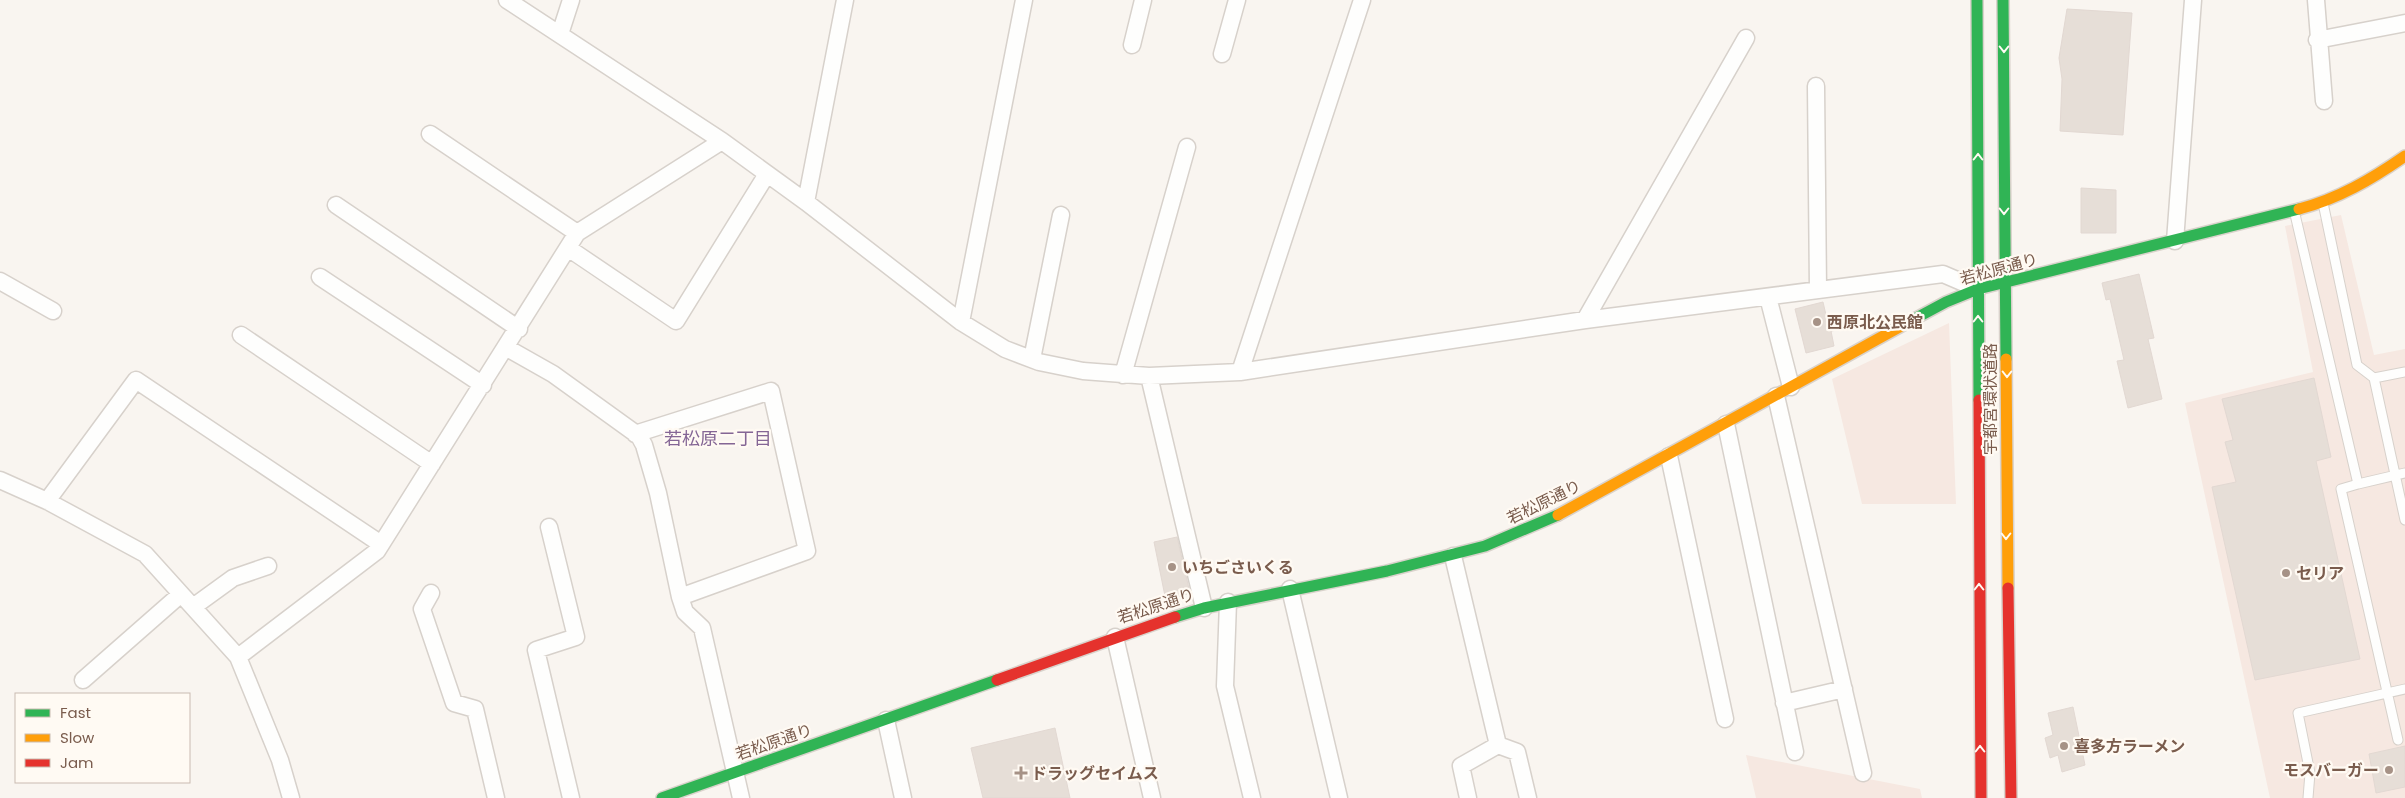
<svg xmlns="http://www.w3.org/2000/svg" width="2405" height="798" font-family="Poppins,'Noto Sans JP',sans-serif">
<rect width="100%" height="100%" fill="#f9f5f0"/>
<!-- commercial -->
<path fill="#f6e8e1" d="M2341 215 2374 355 2405 349V798H2270L2185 403 2313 372 2285 226Z
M1949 323 1956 504H1862L1832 379Z
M1746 755 1920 789 1922 798H1756Z"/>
<!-- building -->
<path fill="#e6ded7" stroke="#e2d8d2" d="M2067 9 2132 13 2123 135 2060 131 2062 79 2059 58Z
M2081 188 2116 190V233H2081Z
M2139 274 2154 338 2148 339 2162 399 2128 408 2117 361 2124 360 2110 299 2106 300 2102 283Z
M1823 302 1826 315 1833 314 1837 330 1831 331 1834 346 1806 353 1795 309Z
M2314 378 2331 457 2316 461 2360 659 2255 680 2212 487 2236 482 2225 442 2233 440 2222 399Z
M1177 537 1190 593 1166 601 1154 542Z
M2073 707 2085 765 2062 772 2058 755 2050 758 2045 738 2053 735 2048 713Z
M1055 728 1070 798H983L971 748Z
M2405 746V787L2376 793 2369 754Z"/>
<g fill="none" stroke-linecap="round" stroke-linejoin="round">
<!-- lane casing -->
<g stroke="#d7d1cb" stroke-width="11">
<path id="lane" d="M2323 203 2357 365 2374 378
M2294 210 2358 484 2405 473
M2405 372 2374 378 2405 520
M2358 484 2341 489 2398 740
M2308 798 2310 773 2298 713 2405 689"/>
</g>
<!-- street casing -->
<g stroke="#d7d1cb" stroke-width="19">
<path id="street" d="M507 0 722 141 806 202 961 322 1005 349 1039 362 1083 371 1149 376 1240 372 1585 320 1943 274 1978 289
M2316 0 2324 101
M560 34 571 0
M2317 40 2405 23
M1132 45 1143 0
M1222 54 1237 0
M1816 86 1818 290
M430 134 577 233
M806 202 845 0
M336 205 519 329
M2175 241 2193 0
M568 248 676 321 767 174
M320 277 483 385
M0 281 53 311
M1768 297 1791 387
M1585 320 1746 38
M961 322 1024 0
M241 335 432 464
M507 348 553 374 639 436 644 445 658 493 680 597 685 612 702 628 741 798
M1032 359 1061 215
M1240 372 1362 0
M1123 375 1187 147
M1149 376 1204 608
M1776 396 1863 773
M1726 424 1795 752
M635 434 771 391 807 551 680 597
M1669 456 1725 719
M0 480 47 501 145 554 238 657 280 760 291 798
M47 501 136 380 381 544
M549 527 576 637 536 650 571 798
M1453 556 1498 745
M1290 589 1339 798
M431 593 422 609 454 703 475 709 496 798
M1228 602 1225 686 1252 798
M193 607 233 578 268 566
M1115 637 1152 798
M238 657 377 551 577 233 722 141
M83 680 181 594
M1784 703 1844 689
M886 720 903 798
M1468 798 1461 766 1498 745 1517 752 1528 798"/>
</g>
<!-- fast casing -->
<g stroke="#d9d2cb" stroke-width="14">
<path id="fast" d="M1977 0 1979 400
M2003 0 2006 359
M1905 324 1946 302 1978 289 2299 209
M1175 617 1204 608 1387 571 1485 546 1558 515
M662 798 997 680"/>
</g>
<!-- slow casing -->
<g stroke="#d9d2cb" stroke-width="14">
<path id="slow" d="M2299 209C2338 199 2372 179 2405 156
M2006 359 2008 588
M1558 515 1905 324"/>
</g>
<!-- jam casing -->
<g stroke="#d9d2cb" stroke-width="14">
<path id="jam" d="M1979 400 1981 798
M2008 588 2011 798
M997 680 1175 617"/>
</g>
<!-- lane -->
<use href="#lane" stroke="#fefefd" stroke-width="9"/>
<!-- street -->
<use href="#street" stroke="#fefefd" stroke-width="16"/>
<!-- fast -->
<use href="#fast" stroke="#30b455" stroke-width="11"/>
<!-- slow -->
<use href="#slow" stroke="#ff9f0a" stroke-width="11"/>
<!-- jam -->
<use href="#jam" stroke="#e5322d" stroke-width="11"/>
</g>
<!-- one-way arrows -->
<defs><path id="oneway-chevron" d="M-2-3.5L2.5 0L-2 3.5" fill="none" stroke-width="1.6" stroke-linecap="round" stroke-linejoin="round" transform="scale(1.25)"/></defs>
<g stroke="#fffaf3">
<use href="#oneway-chevron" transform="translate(2004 49) rotate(90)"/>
<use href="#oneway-chevron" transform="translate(1978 157) rotate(-90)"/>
<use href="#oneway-chevron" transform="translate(2004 211) rotate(90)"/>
<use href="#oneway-chevron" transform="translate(1978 319) rotate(-90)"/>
<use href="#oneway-chevron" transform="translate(2007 374) rotate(90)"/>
<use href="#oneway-chevron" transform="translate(2006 536) rotate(90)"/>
<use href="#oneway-chevron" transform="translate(1979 587) rotate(-90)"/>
<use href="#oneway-chevron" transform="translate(1980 749) rotate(-90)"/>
</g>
<!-- markers -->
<g fill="#a69286" stroke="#fffaf3" stroke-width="2">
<circle cx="1817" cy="322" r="5"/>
<circle cx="1172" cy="567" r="5"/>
<circle cx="2286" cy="573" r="5"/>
<circle cx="2064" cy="746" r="5"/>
<circle cx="2389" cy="770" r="5"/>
<path d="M1018.5 765.5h5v5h5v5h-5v5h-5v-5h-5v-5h5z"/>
</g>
<g text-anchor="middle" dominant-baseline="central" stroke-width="4.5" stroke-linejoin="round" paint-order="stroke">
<!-- street labels -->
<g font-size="16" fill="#7a5c4d" stroke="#fffaf3">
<text transform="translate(1999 269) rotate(-15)">若松原通り</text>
<text transform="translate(1990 399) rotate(-90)">宇都宮環状道路</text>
<text transform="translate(1544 502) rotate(-26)">若松原通り</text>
<text transform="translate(1156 606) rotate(-18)">若松原通り</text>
<text transform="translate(774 742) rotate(-19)">若松原通り</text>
</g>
<!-- poi labels -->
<g font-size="16" font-weight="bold" fill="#7a5c4d" stroke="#fffaf3" text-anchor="start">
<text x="1827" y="322">西原北公民館</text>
<text x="1182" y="567">いちごさいくる</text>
<text x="2296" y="573">セリア</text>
<text x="2074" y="746">喜多方ラーメン</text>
<text x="2379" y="770" text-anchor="end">モスバーガー</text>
<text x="1031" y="773">ドラッグセイムス</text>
</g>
<!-- neighbourhood labels -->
<g font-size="18" fill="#846695" stroke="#fffaf3">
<text x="718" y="438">若松原二丁目</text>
</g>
</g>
<!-- legend -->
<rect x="15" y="693" width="175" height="90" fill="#fffaf3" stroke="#cabbb1"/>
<rect x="25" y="709" width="25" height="8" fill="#30b455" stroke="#cabbb1"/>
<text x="60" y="718" font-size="15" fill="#7a5c4d">Fast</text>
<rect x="25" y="734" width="25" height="8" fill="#ff9f0a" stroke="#cabbb1"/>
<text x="60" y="743" font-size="15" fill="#7a5c4d">Slow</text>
<rect x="25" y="759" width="25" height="8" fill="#e5322d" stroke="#cabbb1"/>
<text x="60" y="768" font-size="15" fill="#7a5c4d">Jam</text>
</svg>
